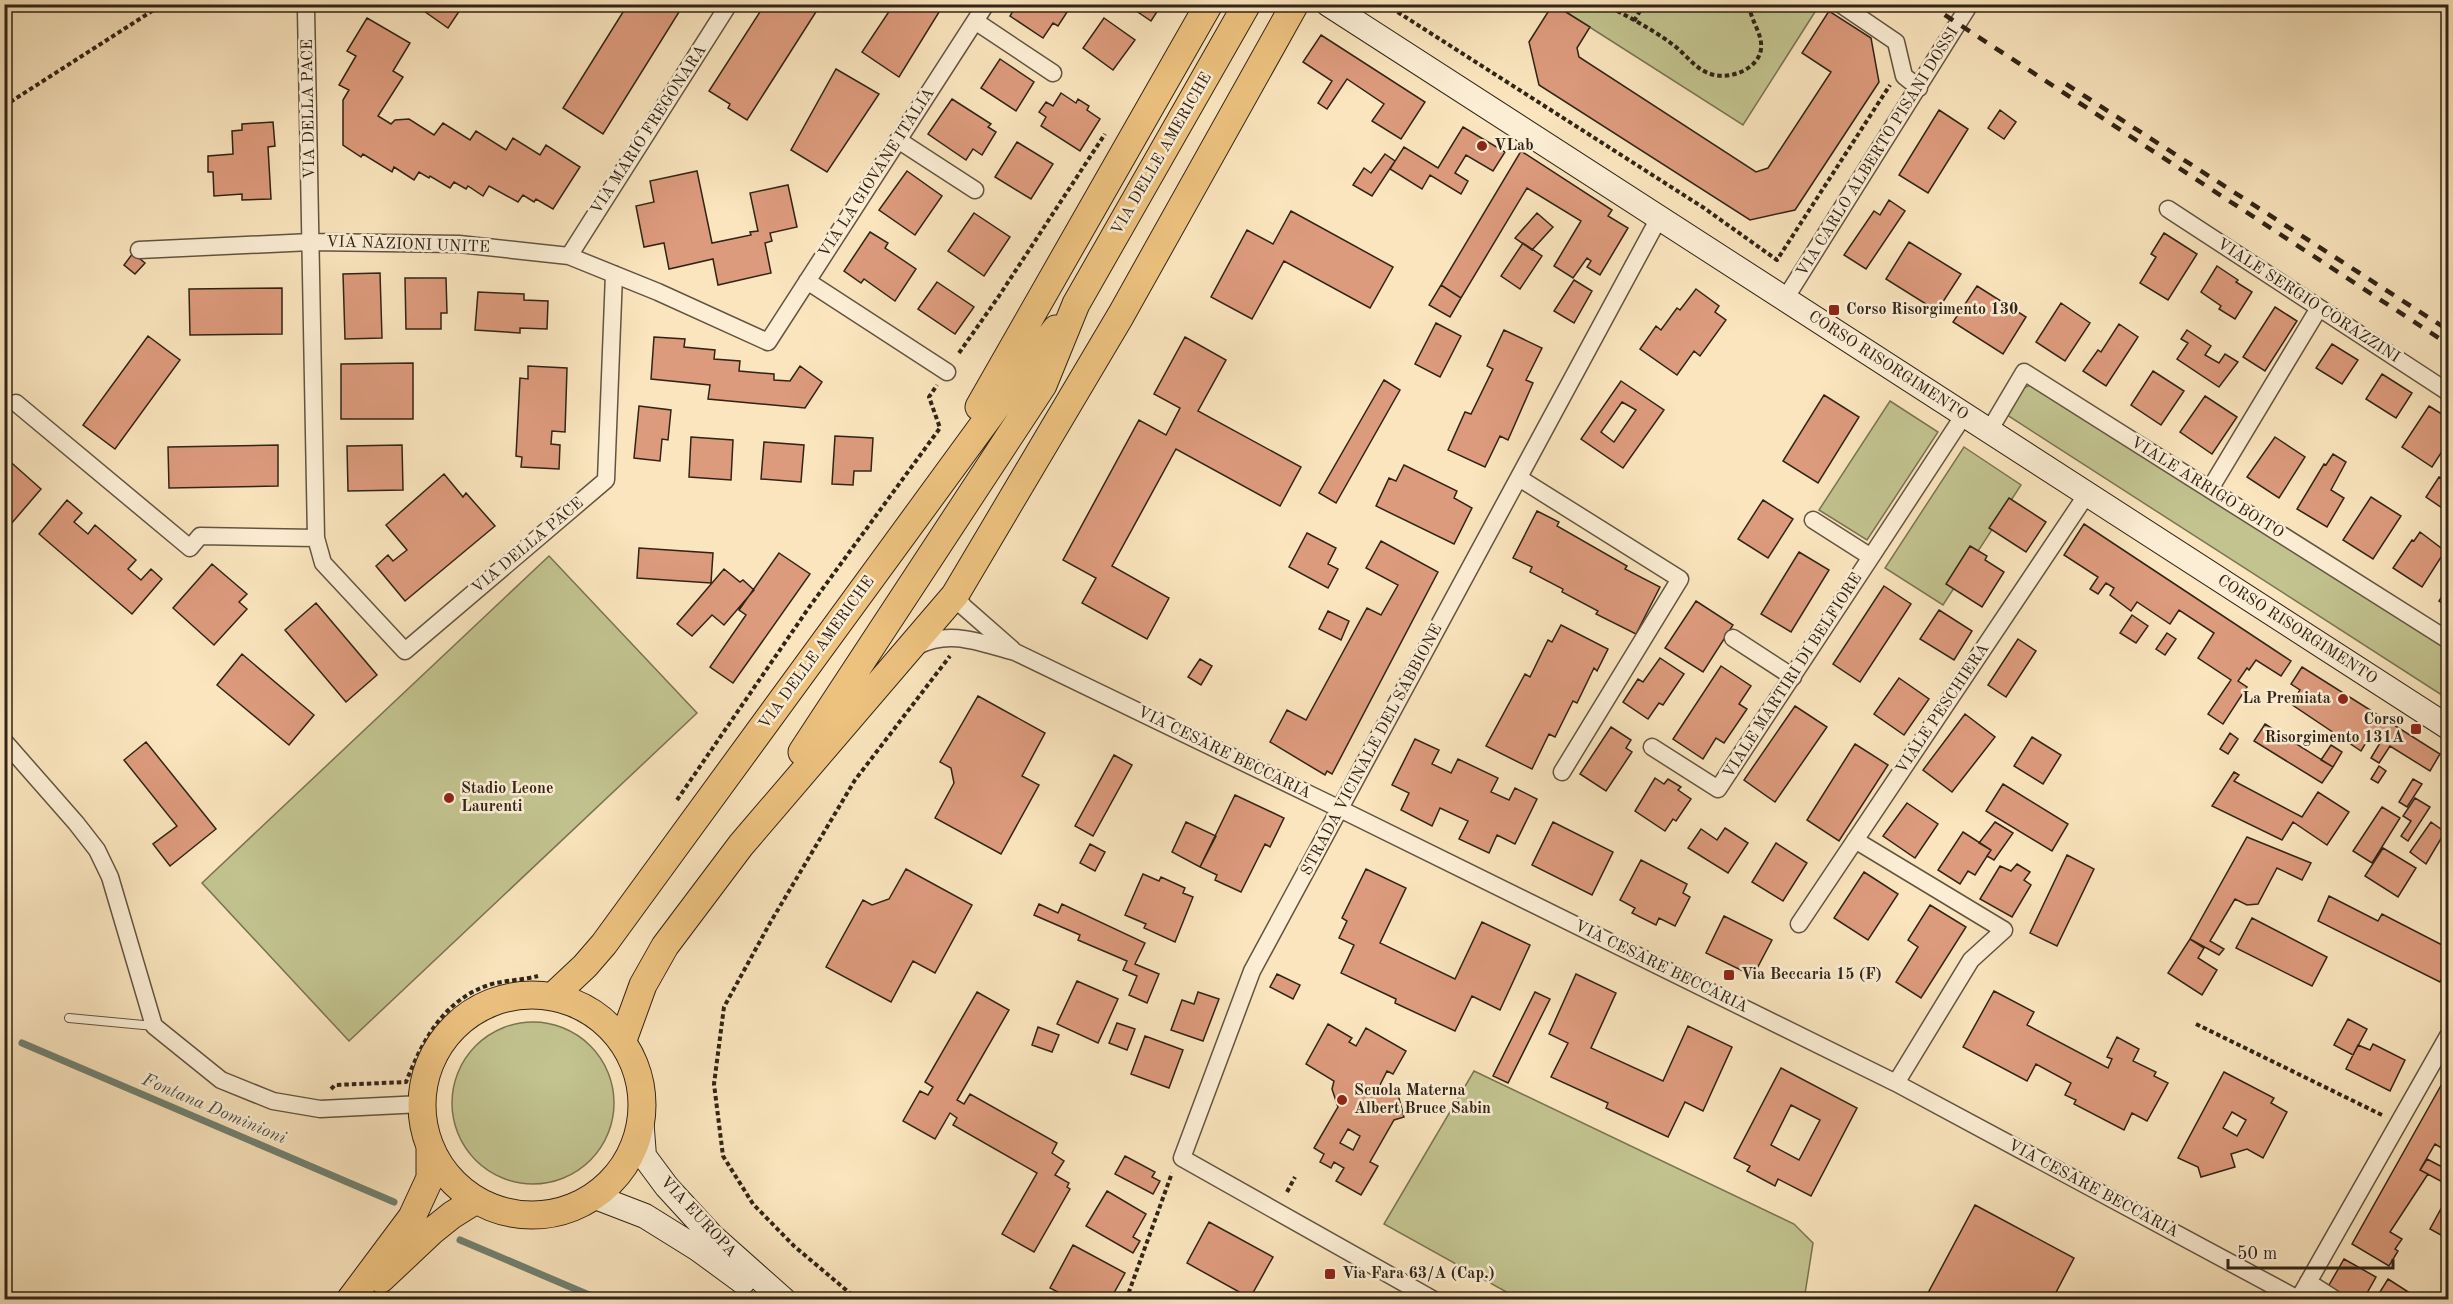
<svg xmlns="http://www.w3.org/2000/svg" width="2453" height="1304" font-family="'Old Standard TT',serif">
<rect width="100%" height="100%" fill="#fae5be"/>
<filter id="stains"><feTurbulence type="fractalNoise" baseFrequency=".00333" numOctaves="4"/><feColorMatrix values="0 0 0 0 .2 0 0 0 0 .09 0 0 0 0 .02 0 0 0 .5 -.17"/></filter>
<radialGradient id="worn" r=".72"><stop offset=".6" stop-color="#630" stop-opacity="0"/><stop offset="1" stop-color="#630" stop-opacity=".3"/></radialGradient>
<!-- green -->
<path fill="#c2c38f" stroke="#7a7452" stroke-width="1.5" d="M1820 4 1743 125 1555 5V4Z
M2034 384 2448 650V699L2007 415 2023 388Z
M1890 401 1938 432 1867 540 1819 510Z
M1964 447 2021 485 1943 605 1885 568Z
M549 556 697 713 349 1041 202 883Z
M452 1103a81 81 0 1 1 162 0a81 81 0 1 1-162 0Z
M1474 1071 1794 1224 1813 1243 1805 1294 1815 1299H1519L1384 1224Z"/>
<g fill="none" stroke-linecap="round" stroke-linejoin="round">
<!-- stream -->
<path stroke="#728172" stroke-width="7" d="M22 1043 394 1202
M460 1240 601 1300"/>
</g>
<!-- building -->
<path fill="#dd9b7d" stroke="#312416" stroke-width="1.5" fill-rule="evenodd" d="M414 4H464L448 28Z
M628 4H684L603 134 563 108Z
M765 4H821L747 120 728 108 730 104 709 91Z
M894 4H944L899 77 862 52Z
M1017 4H1068L1071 6 1058 26 1053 23 1043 38 1010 16Z
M1126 4H1162L1151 21Z
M1553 4 1590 27 1577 48 1579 57 1756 172 1768 168 1831 72 1802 53 1829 11 1871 38 1879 82 1795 210 1750 220 1539 85 1529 42Z
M367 18 410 43 393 71 403 77 378 116 391 124 395 120 409 119 434 135 443 123 470 140 476 131 506 150 513 138 540 155 546 145 580 167 553 209 536 199 534 202 523 195 518 202 489 186 483 196 468 186 466 189 454 182 450 188 430 176 429 178 419 172 414 180 394 167 392 172 363 154 361 157 343 145V100L349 90 339 85 356 56 347 51Z
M1104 18 1135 40 1113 70 1083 48Z
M1321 35 1425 102 1401 139 1372 121 1384 104 1347 79 1327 109 1318 103 1332 81 1303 62Z
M1000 59 1034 82 1016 111 981 88Z
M836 69 879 94 827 172 791 150Z
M1061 93 1076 103 1078 99 1089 106 1087 110 1100 119 1080 151 1041 126 1046 117 1039 112 1046 102 1053 106Z
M952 99 991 124 988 127 996 132 982 155 973 149 966 160 928 134Z
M1939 110 1968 129 1928 193 1899 175Z
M2000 110 2016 122 2004 139 1988 128Z
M273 122 275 146 268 147 271 199 242 200V194L214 196 213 172H208V156L233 154 232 131 242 130V124Z
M1463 127 1505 152 1493 171 1466 155 1455 173 1468 181 1461 194 1430 175 1422 189 1390 169 1404 147 1438 168Z
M1017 142 1053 164 1031 199 995 177Z
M1521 151 1612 210 1608 216 1628 228 1600 275 1587 267 1591 261 1587 258 1573 278 1554 266 1581 221 1527 188 1461 298 1441 285Z
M1385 154 1395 161 1372 196 1353 185 1364 168 1371 173Z
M697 171 712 243 751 235 750 232 758 231 750 193 788 185 797 227 770 233 772 241 765 243 771 273 718 285 713 259 669 269 664 243 644 247 636 206 654 202 650 181Z
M907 171 942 196 915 235 879 210Z
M1889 200 1905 211 1866 269 1844 255 1874 211 1880 215Z
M1291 211 1393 267 1370 308 1284 261 1252 319 1211 297 1247 230 1273 244Z
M974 213 1010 237 984 276 948 251Z
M1537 213 1553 227 1532 250 1515 238Z
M870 232 888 243 885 248 916 269 895 301 864 279 861 283 844 271Z
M2164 233 2197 254 2168 300 2140 283 2156 257 2151 254Z
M1909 242 1961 274 1937 311 1886 279Z
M1523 243 1542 256 1520 289 1501 276Z
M133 253 145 263 135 274 124 265Z
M2217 266 2238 280 2236 282 2252 292 2235 319 2219 309 2221 306 2201 292Z
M380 273 382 338 345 339 343 274Z
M405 278H446L447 313H441V329H406Z
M1574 280 1592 291 1574 323 1554 311Z
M937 282 974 307 955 334 918 309Z
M1441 285 1461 298 1450 317 1429 305Z
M1977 286 2026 317 2003 354 1953 322Z
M282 288V334L190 335 189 289Z
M1696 289 1719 306 1715 312 1726 320 1700 356 1694 351 1677 375 1640 349 1656 326 1661 330 1677 308 1680 310Z
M478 292 524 294V300L548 301 547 329 520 328V333L475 330Z
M2061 303 2090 323 2065 361 2036 342Z
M2275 307 2297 321 2265 371 2243 357Z
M1436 323 1461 336 1440 377 1415 364Z
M2119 324 2138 337 2106 386 2083 371 2098 350 2101 352Z
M1504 330 1542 348 1526 380 1533 383 1508 440 1500 436 1485 467 1448 450 1465 412 1471 414 1493 369 1487 366Z
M2187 330 2211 346 2205 355 2219 363 2225 354 2238 362 2219 387 2177 359 2188 343 2181 339Z
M148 336 180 360 115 449 83 425Z
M654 337 685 339 684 347 715 350 714 359 740 361 739 371 774 374V380L790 381 800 366 822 382 805 408 708 399 710 385 651 379Z
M1185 337 1226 360 1198 411 1301 467 1280 506 1176 449 1112 566 1169 598 1147 639 1082 603 1096 578 1063 560 1139 420 1166 435 1180 408 1154 394Z
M2332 344 2358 360 2342 384 2316 368Z
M413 363V419H341V364Z
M528 366 567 368 565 432 552 431 551 444 560 445 559 469 521 467 522 457 516 456 520 378 528 379Z
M2153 371 2184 391 2161 425 2131 405Z
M2382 374 2412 393 2396 418 2366 399Z
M1384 380 1400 390 1336 503 1319 493Z
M1621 381 1664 410 1623 468 1581 439ZM1622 402 1636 410 1614 442 1601 432Z
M1824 395 1859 417 1818 483 1783 461Z
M2205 396 2237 417 2212 454 2180 432Z
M639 406 671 410 668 440 662 439 660 461 634 458Z
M2429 406 2448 418V442L2432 467 2402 447Z
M835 436 873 438 871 471H854L853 485 832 484Z
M691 437 733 440 731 480 689 477Z
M2275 437 2305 457 2279 498 2247 477Z
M764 442 804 445 801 482 761 479Z
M278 445V486L169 488 168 447Z
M402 445 403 490 348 491 347 446Z
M2333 454 2346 462 2331 490 2344 498 2327 527 2297 509 2324 464 2326 465Z
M5 457 41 489 11 524 4 518Z
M1404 465 1457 491 1454 498 1472 508 1454 544 1376 506 1389 478 1396 481Z
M444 474 463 497 466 493 495 526 405 601 376 566 388 555 393 561 407 550 386 525Z
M2439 477 2448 482V512L2426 497Z
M2371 497 2401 516 2373 559 2343 540Z
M2009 498 2046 522 2026 552 1989 528Z
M67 500 82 513 74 522 88 534 95 525 136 560 128 569 141 580 151 569 162 579 132 614 39 534Z
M1763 500 1793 519 1768 558 1738 539Z
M1537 511 1559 522 1557 526 1627 566 1625 569 1660 587 1636 634 1596 614 1598 611 1562 592 1563 589 1530 572 1532 567 1513 558Z
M2084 524 2291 661 2281 676 2256 660 2249 670 2247 668 2238 681 2247 687 2223 724 2208 714 2231 680 2198 658 2214 633 2179 610 2170 624 2137 602 2131 611 2110 595 2114 588 2106 583 2098 594 2090 589 2098 577 2064 555Z
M2420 532 2445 551 2422 587 2393 568 2412 540 2414 541Z
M1307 533 1336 548 1328 564 1338 569 1328 588 1289 567Z
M1381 541 1438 572 1332 774 1327 771 1325 775 1270 742 1287 710 1306 720 1367 608 1381 615 1398 585 1366 568Z
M1970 546 1987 556 1985 560 2004 572 1982 607 1946 584Z
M639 548 713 553 711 583 637 578Z
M1799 552 1829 570 1791 632 1761 614Z
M779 553 810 574 733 683 710 667 746 615 739 610Z
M212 564 247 594 239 602 247 609 214 645 173 608Z
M724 569 740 582 743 580 754 590 724 625 712 615 692 636 677 624Z
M1884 586 1911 604 1860 682 1833 664Z
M2448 587V607L2439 601Z
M1696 601 1733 625 1703 672 1665 648Z
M316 603 377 675 346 702 285 630Z
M1939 610 1972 631 1954 660 1920 639Z
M1328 611 1349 621 1341 640 1319 629Z
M2132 615 2148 626 2136 643 2120 633Z
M1561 625 1608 649 1597 671 1594 668 1577 703 1573 701 1555 737 1549 734 1532 769 1486 746 1525 674 1530 677 1548 640 1552 642Z
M2167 633 2176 639 2165 655 2156 649Z
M2018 639 2036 651 2006 697 1988 685Z
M242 654 314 715 289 745 217 685Z
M1660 658 1684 674 1663 705 1659 703 1648 719 1623 702 1638 679 1643 682Z
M1200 659 1212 666 1201 685 1188 677Z
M1721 666 1751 686 1739 704 1747 709 1724 743 1716 738 1703 759 1673 739Z
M2302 667 2440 754 2430 771 2390 746 2379 763 2371 758 2380 743 2370 736 2361 751 2291 704 2300 690 2291 684Z
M1899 678 1929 699 1904 735 1874 714Z
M978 696 1045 733 1022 776 1039 785 1001 854 935 818 954 783 951 768 940 762Z
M1795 706 1827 727 1775 802 1744 780Z
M1965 714 1995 737 1952 792 1923 770Z
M2265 724 2333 767 2322 783 2254 741Z
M1611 727 1631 740 1626 748 1632 752 1606 791 1580 774Z
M2230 733 2238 739 2228 754 2220 749Z
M2032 737 2061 755 2043 784 2014 766Z
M1415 739 1439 750 1432 764 1451 773 1458 759 1498 778 1491 792 1509 800 1515 788 1537 799 1515 844 1497 835 1489 853 1459 839 1468 821 1440 808 1432 826 1401 810 1409 793 1392 785Z
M146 742 216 829 170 866 153 844 177 826 124 760Z
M1855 744 1888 765 1839 841 1807 820Z
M2331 745 2342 752 2333 767 2321 760Z
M1114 755 1132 765 1093 836 1075 826Z
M2379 766 2386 771 2378 783 2371 779Z
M2234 772 2239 775 2234 781 2302 817 2318 792 2349 812 2327 845 2293 822 2282 840 2212 806Z
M1655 778 1664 784 1668 779 1681 787 1678 790 1691 799 1676 821 1673 819 1665 831 1635 811Z
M2413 779 2422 784 2407 807 2399 802Z
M2003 784 2068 824 2052 851 1986 811Z
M1235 795 1284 818 1270 847 1265 844 1241 892 1215 880 1217 875 1200 867Z
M2415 798 2430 807 2408 841 2401 836 2411 821 2403 816Z
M1907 803 1938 824 1915 858 1883 836Z
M2382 807 2400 818 2372 863 2353 851Z
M1186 822 1216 836 1200 867 1172 852Z
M1553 822 1613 852 1592 895 1532 865Z
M1995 822 2013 833 1994 860 1987 856 1991 850 1979 843Z
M2431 822 2445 832 2426 864 2410 852Z
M1725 828 1748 843 1728 873 1688 848 1701 829 1717 840Z
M1963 832 1991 850 1975 875 1968 871 1960 884 1938 870Z
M2247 837 2311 863 2302 880 2277 868 2258 904 2247 905 2235 899 2210 941 2224 949 2219 955 2190 939Z
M1776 843 1807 863 1783 901 1752 882Z
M1090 844 1105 852 1095 871 1080 863Z
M2383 848 2416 868 2398 897 2365 876Z
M2067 855 2094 869 2057 946 2030 933Z
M1641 860 1687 884 1683 893 1690 897 1675 926 1659 918 1656 925 1632 913 1635 908 1620 900Z
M2017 864 2030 872 2024 880 2031 885 2012 917 1980 899 2000 866 2011 871Z
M906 869 972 905 935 973 913 961 891 1002 826 967 863 900 872 905 889 899Z
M1366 869 1406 888 1380 943 1455 979 1482 922 1530 945 1500 1010 1472 996 1455 1031 1395 1003 1396 999 1341 973 1354 945 1339 938 1347 921 1342 918Z
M1864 872 1898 894 1868 940 1834 918Z
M1143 874 1159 881 1161 877 1185 888 1183 893 1193 897 1175 942 1144 928 1146 924 1125 915Z
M2329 896 2378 921 2382 914 2448 948V965L2440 982 2318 921Z
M1039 904 1058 913 1062 904 1145 943 1135 964 1159 974 1147 1003 1129 995 1137 976 1123 970 1127 961 1078 940 1080 935 1034 915Z
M1930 905 1966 927 1921 998 1896 982 1918 947 1908 940Z
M1724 916 1772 940 1753 976 1706 953Z
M2252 918 2327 957 2312 986 2236 948Z
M2190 939 2204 948 2198 958 2217 970 2202 995 2168 973Z
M1277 974 1300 985 1293 999 1270 987Z
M1576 974 1616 993 1591 1048 1663 1081 1688 1026 1732 1047 1703 1111 1685 1102 1668 1137 1606 1108 1608 1103 1551 1077 1568 1043 1549 1034Z
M1077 981 1118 999 1098 1043 1057 1024Z
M1994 991 2034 1012 2027 1025 2108 1068 2112 1059 2107 1057 2117 1037 2139 1049 2133 1061 2156 1072 2154 1076 2168 1083 2147 1121 2132 1113 2124 1130 2074 1104 2076 1100 2065 1095 2071 1083 2036 1064 2027 1081 1963 1047Z
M977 992 1009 1010 957 1100 964 1104 970 1094 1057 1143 1052 1153 1064 1161 1055 1175 1069 1183 1067 1187 1070 1189 1034 1252 1002 1234 1037 1173 953 1125 957 1118 950 1113 935 1139 903 1121 920 1091 928 1095 933 1087 925 1082Z
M1198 992 1219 999 1203 1041 1171 1030 1182 1000 1194 1004Z
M1535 992 1550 999 1508 1083 1493 1076Z
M2348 1019 2367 1029 2353 1055 2334 1045Z
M1117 1023 1135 1029 1127 1050 1109 1043Z
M1328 1024 1352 1038 1349 1042 1356 1046 1366 1028 1406 1051 1393 1074 1387 1071 1380 1085 1381 1090 1396 1087 1404 1117 1394 1120 1370 1162 1378 1166 1361 1195 1336 1181 1344 1168 1334 1162 1331 1168 1320 1162 1324 1154 1314 1148 1338 1107 1332 1089 1334 1081 1306 1064ZM1348 1129 1360 1136 1353 1150 1340 1143Z
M1038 1027 1059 1035 1052 1052 1032 1045Z
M1145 1036 1183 1050 1169 1088 1131 1074Z
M2373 1044 2405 1060 2390 1091 2346 1069 2358 1045 2370 1050Z
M1781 1068 1857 1108 1811 1196 1778 1179 1775 1186 1747 1171 1750 1166 1734 1158ZM1791 1105 1820 1120 1799 1160 1771 1145Z
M2224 1072 2274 1098 2271 1103 2287 1112 2263 1158 2247 1149 2231 1154 2235 1167 2201 1177 2198 1167 2178 1158ZM2232 1112 2246 1120 2237 1136 2223 1128Z
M2448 1073V1152L2435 1144 2420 1170 2428 1174 2390 1232 2402 1239 2395 1249 2398 1251 2389 1266 2352 1244Z
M1125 1156 1155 1172 1152 1177 1160 1181 1153 1194 1115 1174Z
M2427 1159 2448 1170V1185L2420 1170Z
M1107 1191 1146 1214 1133 1237 1140 1241 1133 1253 1086 1226Z
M1975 1205 2074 1258 2052 1300H1941L1928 1293Z
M2443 1205 2448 1208V1239L2430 1229Z
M1209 1222 1273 1257 1250 1298 1187 1263Z
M1073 1245 1125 1273 1110 1300H1073L1050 1288Z
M2344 1259 2376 1277 2363 1300H2339L2325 1292Z
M2388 1279 2410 1293 2406 1300H2375Z"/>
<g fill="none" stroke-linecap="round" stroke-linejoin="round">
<!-- service casing -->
<g stroke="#635440" stroke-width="10">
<path id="service" d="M69 1018 154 1026"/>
</g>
<!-- minor casing -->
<g stroke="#635440" stroke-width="19">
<path id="minor" d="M310 4 306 10 316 538 323 563 405 651 606 480 614 274
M1840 4 1896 42 1904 76 1919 88
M975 21 1053 73
M898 140 975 190
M2168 209 2448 392
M139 250 311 242 459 244 569 256 658 292 768 342 986 4
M569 256 729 4
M807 281 947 372
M1785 299 1970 4
M16 403 190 548 200 536 316 538
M1989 431 2024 372 2448 640
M1519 478 1680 579 1562 772
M2210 489 2319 308
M1813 520 1871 557 1964 415
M955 595 964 607 1012 649
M1733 638 1793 677
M917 646C951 629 980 643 1015 652L1340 809 1896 1083 2298 1299
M4 741 76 823 97 850 110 877 154 1026 221 1080 273 1101 320 1109 422 1104
M1652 747 1718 789 1871 557
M1855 840 2004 930 1971 960 1896 1083
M1799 924 2087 494
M2308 1282 2336 1300
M1434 1300 1182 1158 1252 971 1659 218
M2298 1300 2448 1036"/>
</g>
<!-- secondary casing -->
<g stroke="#312416" stroke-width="26">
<path id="secondary" d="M1328 4 2448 727
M641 1117 644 1156 667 1187 712 1236 784 1300
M593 1196 645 1216 698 1249 743 1282"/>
</g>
<!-- primary casing -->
<g stroke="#312416" stroke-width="29">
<path id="primary" d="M979 407 1209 4
M802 752 1043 385 1076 304 1247 4
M422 1105a110 110 0 1 1 220 0a110 110 0 1 1-220 0Z
M552 997 585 966 604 944 1021 373 1056 329
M623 1040 643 985 665 946 741 845 955 595 1121 315 1295 4
M381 1279 432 1231 452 1215 476 1200
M350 1300 412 1217 430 1178V1147"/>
</g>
<!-- path -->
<path stroke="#312416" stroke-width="4" stroke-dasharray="4.5 3" stroke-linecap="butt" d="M1385 4 1704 208 1777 260 1890 85
M1604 4C1627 16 1652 29 1672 44 1685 53 1693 67 1708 73 1726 81 1758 71 1761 49 1763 34 1750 20 1749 4
M1634 21 1644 4
M4 106 163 4
M959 353 999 296 1105 134
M677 800 810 606 940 428 929 397 937 385
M2196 1024 2382 1115
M331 1089 335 1085 406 1082C423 1039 445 998 492 984 507 980 523 980 538 976
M1287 1192 1295 1177
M858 1300 794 1246 753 1204 723 1156 714 1084 724 1007 770 923 855 780 950 656
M1126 1300 1172 1173"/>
<!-- service -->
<use href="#service" stroke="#fceed5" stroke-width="8"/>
<!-- minor -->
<use href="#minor" stroke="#fceed5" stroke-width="16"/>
<!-- secondary -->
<use href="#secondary" stroke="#fceed5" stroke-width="24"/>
<!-- primary -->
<use href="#primary" stroke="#edc27f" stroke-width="27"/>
<!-- rail -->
<path stroke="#312416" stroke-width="4.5" stroke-dasharray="10 10" stroke-linecap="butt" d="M1928 4 2448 344
M2066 84 2448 330"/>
</g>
<!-- markers -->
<g fill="#8f2418" stroke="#fceed5" stroke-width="2">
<circle cx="1482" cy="146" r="6"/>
<rect x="1828" y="304" width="12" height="12" rx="3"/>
<circle cx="2343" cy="699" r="6"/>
<rect x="2410" y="723" width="12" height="12" rx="3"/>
<circle cx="449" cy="798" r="6"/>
<rect x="1723" y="969" width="12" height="12" rx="3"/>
<circle cx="1342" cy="1100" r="6"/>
<rect x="1324" y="1268" width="12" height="12" rx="3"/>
</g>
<g text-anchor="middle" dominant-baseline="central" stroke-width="5" stroke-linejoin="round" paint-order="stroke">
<!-- street labels -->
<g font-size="16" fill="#312416" stroke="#fceed5">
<text transform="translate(309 109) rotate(-91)">VIA DELLA PACE</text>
<text transform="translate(649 130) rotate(-57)">VIA MARIO FREGONARA</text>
<text transform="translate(1878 152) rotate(-58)">VIA CARLO ALBERTO PISANI DOSSI</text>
<text transform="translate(1162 154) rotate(-60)">VIA DELLE AMERICHE</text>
<text transform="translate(877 173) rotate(-57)">VIA LA GIOVANE ITALIA</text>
<text transform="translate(408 245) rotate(2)">VIA NAZIONI UNITE</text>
<text transform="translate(2308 301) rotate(33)">VIALE SERGIO CORAZZINI</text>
<text transform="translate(1888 366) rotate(33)">CORSO RISORGIMENTO</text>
<text transform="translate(2207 488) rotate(32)">VIALE ARRIGO BOITO</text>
<text transform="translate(528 546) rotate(-40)">VIA DELLA PACE</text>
<text transform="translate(2297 630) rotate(33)">CORSO RISORGIMENTO</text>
<text transform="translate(817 653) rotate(-54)">VIA DELLE AMERICHE</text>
<text transform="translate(1793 676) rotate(-57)">VIALE MARTIRI DI BELFIORE</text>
<text transform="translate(1943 709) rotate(-56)">VIALE PESCHIERA</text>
<text transform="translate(1372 750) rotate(-62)">STRADA VICINALE DEL SABBIONE</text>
<text transform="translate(1224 753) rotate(26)">VIA CESARE BECCARIA</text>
<text transform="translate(1661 967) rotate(26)">VIA CESARE BECCARIA</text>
<text transform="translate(2093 1189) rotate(28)">VIA CESARE BECCARIA</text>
<text transform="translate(698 1217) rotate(47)">VIA EUROPA</text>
</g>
<!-- poi labels -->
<g font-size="16" font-weight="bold" fill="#312416" stroke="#fceed5" text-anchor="start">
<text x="1494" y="146">VLab</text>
<text x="1846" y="310">Corso Risorgimento 130</text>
<text x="2331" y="699" text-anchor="end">La Premiata</text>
<text x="2404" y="720" text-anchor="end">Corso<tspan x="2404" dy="18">Risorgimento 131A</tspan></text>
<text x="461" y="789">Stadio Leone<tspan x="461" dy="18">Laurenti</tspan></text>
<text x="1741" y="975">Via Beccaria 15 (F)</text>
<text x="1354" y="1091">Scuola Materna<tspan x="1354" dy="18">Albert Bruce Sabin</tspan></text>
<text x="1342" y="1274">Via Fara 63/A (Cap.)</text>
</g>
<!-- water labels -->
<g font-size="18" font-style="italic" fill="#525244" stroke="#fceed5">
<text transform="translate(214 1109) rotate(23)">Fontana Dominioni</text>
</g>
</g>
<!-- margin -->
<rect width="2453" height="1304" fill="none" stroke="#fae5be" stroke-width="24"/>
<rect x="6" y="6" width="2441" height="1292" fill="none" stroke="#312416" stroke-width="3"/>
<rect x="12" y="12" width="2429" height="1280" fill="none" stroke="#312416" stroke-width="1.5"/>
<!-- scale -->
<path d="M2228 1259v9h165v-9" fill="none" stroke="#312416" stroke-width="3"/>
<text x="2237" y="1259" font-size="18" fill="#312416" stroke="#fceed5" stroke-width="4.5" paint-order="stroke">50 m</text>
<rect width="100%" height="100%" filter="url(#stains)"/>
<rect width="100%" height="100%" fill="url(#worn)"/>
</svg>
